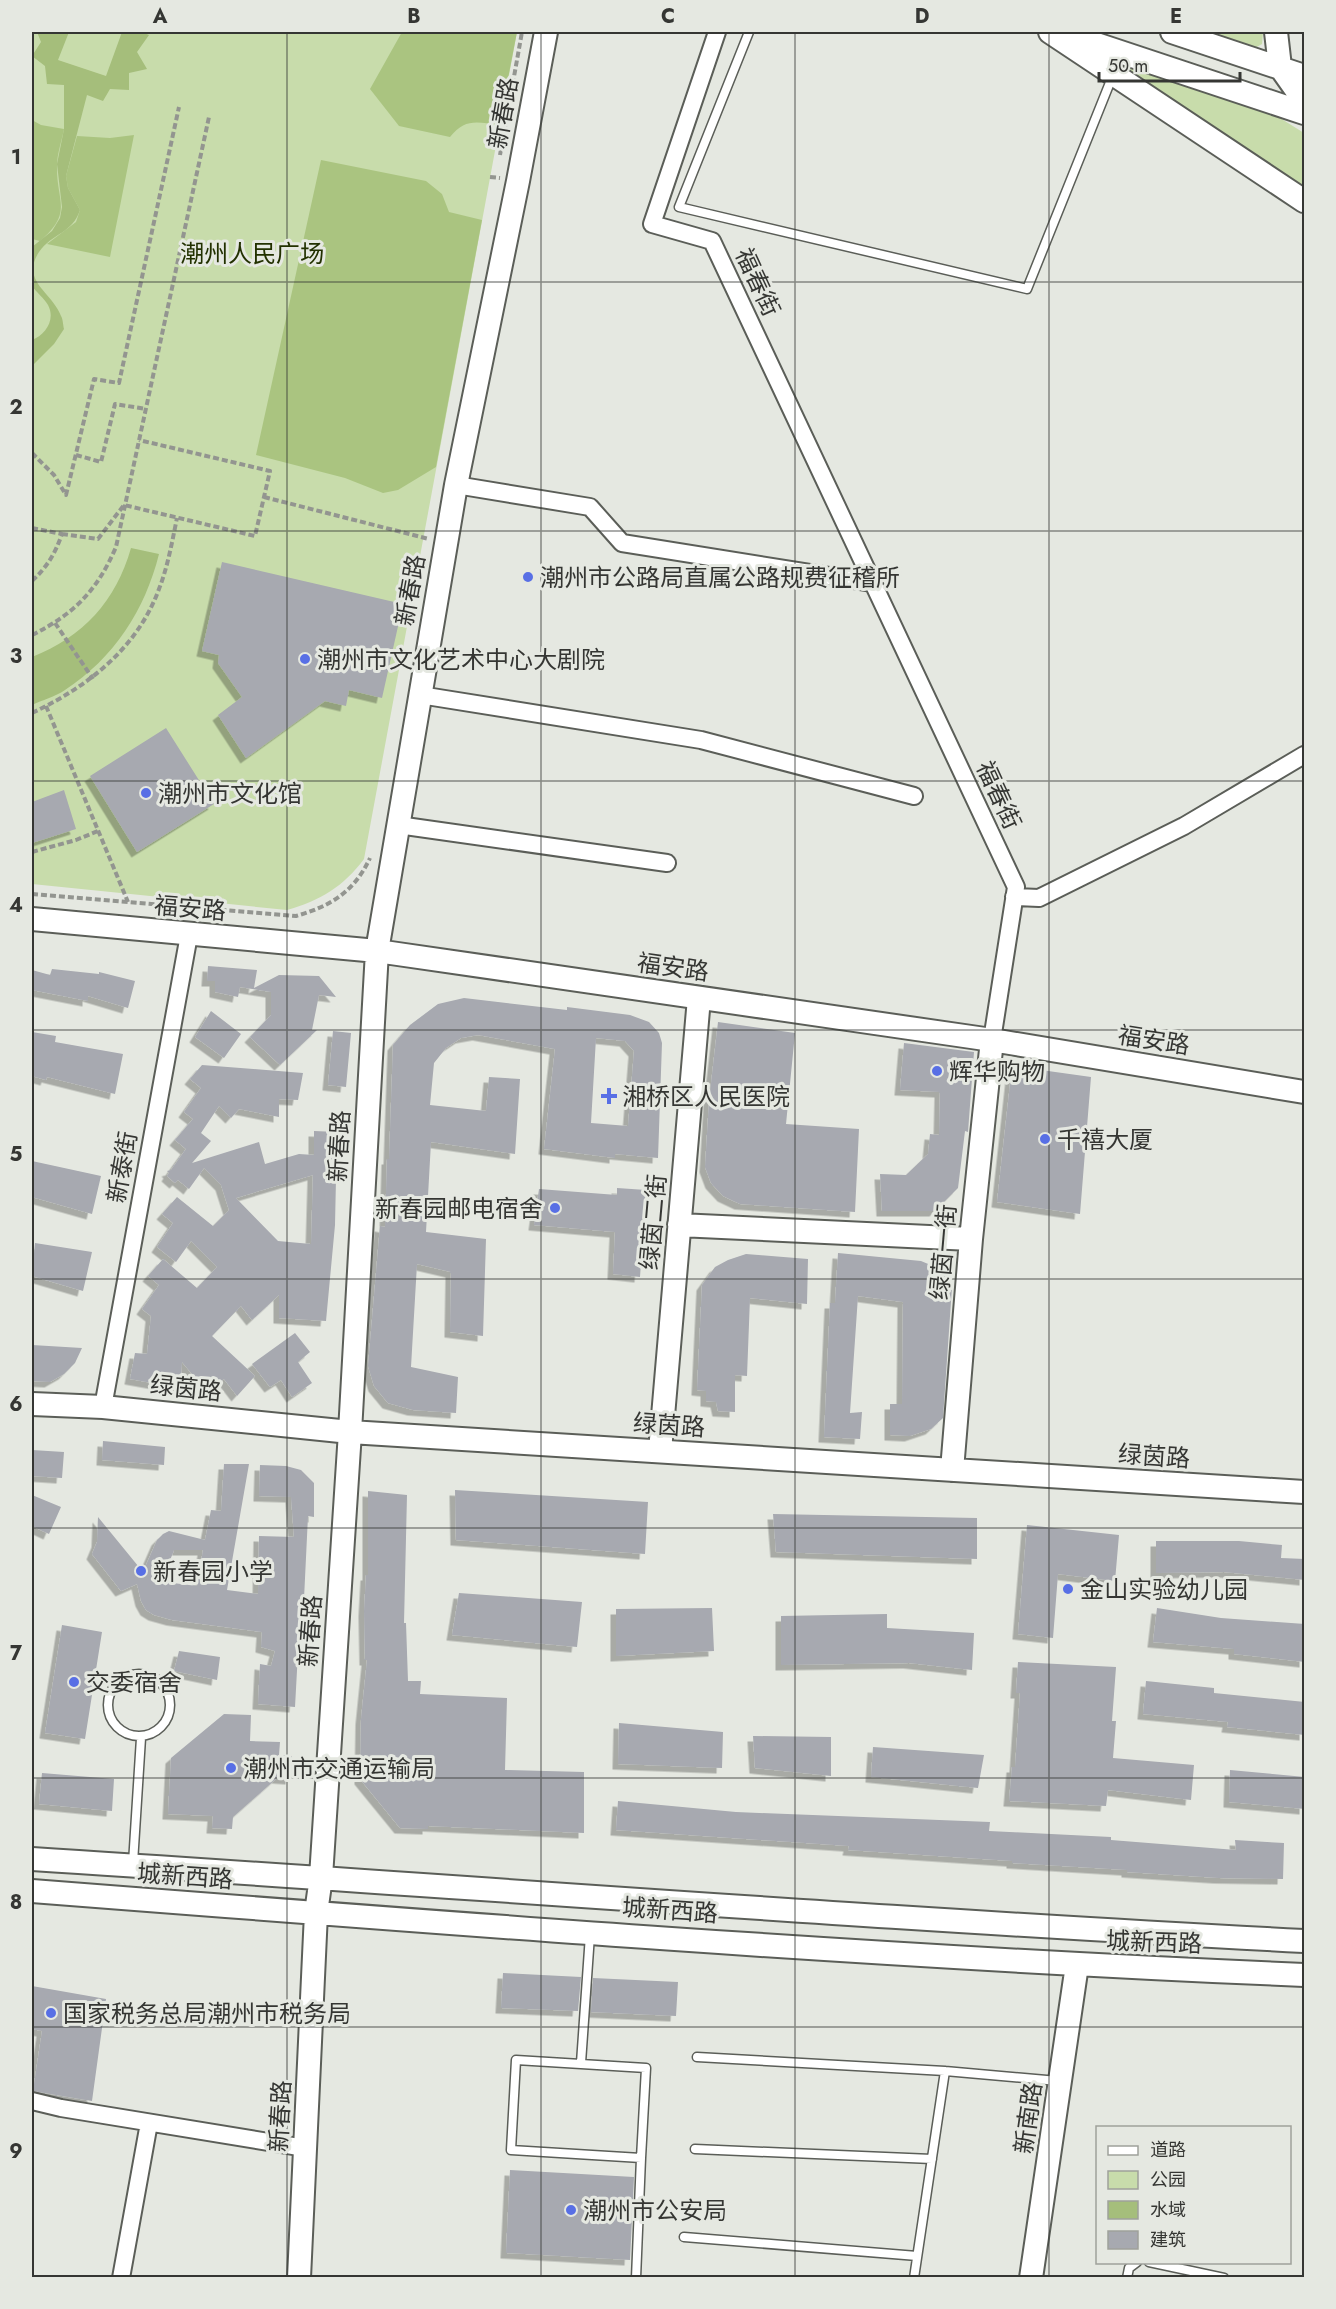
<svg xmlns="http://www.w3.org/2000/svg" width="1336" height="2309" font-family="Jost,'Noto Sans SC',sans-serif">
<defs>
<filter id="shadow"><feDropShadow dx="-5.5" dy="5.5" stdDeviation="0" flood-color="#0004"/></filter>
</defs>
<rect width="100%" height="100%" fill="#e5e8e1"/>
<!-- green -->
<path fill="#c8dcab" d="M32 32H517L364 859C344 886 320 901 287 910L32 884Z
M1210 32H1263L1262 44 1255 48Z
M1105 57 1259 105 1304 133V186Z"/>
<!-- forest -->
<path fill="#aac480" d="M402 32H517L499 125C477 122 465 118 450 137L399 126 370 89Z
M32 120 41 125 64 129C62 140 57 154 57 165 56 202 74 212 40 241L32 239Z
M134 135 110 257 47 244 76 222 80 210 68 188 66 176 77 136 110 138Z
M321 160 426 181 442 194 449 212 482 220 436 467 398 490 383 493 345 478 256 455Z"/>
<!-- water -->
<path fill="#a5be7b" d="M37 32H69L58 60 106 76 122 32H142L149 35 137 52 147 69 129 73V90L110 89 103 101 87 95 66 176 68 188 80 210C72 234 52 233 39 252 20 281 52 292 61 316 63 319 63 325 64 329L54 344 32 366V340C45 335 56 320 48 305 44 298 36 292 32 286V247L52 231 60 218 62 207 57 164 64 129V85L47 84 45 66 32 56 41 42Z
M131 548 159 554C145 610 114 658 65 690 55 697 42 700 32 705V657C83 637 116 601 131 548Z"/>
<!-- building -->
<path fill="#a7a9b0" fill-rule="evenodd" filter="url(#shadow)" d="M222 562 403 604 382 698 349 690 346 706 325 701 246 758 218 715 242 697 218 663 219 655 202 651Z
M166 728 214 804 137 852 90 776Z
M64 790 76 829 32 843V802Z
M208 966 257 970 254 988 279 975 319 976 336 997 319 995 312 1030H317L280 1065 250 1037 271 1015V992L240 987 238 997 215 992V981H207Z
M52 969 99 974V972L135 981 128 1008 88 996V1001L32 990V970L50 975Z
M464 998 567 1010V1007L630 1015 649 1022 659 1033 662 1043 658 1158 615 1154V1158L544 1149 555 1049 478 1035 461 1038 446 1048 434 1063 430 1105 486 1111 489 1077 520 1079 515 1154 431 1142 426 1232 486 1239 483 1336 450 1332 451 1272 417 1264 411 1367 458 1377 456 1413 413 1410 388 1403 374 1386 368 1366 380 1226 385 1227 387 1159H389L393 1045 410 1025 438 1004ZM596 1038 625 1041 634 1051 628 1126 591 1123Z
M211 1011 241 1034 224 1058 195 1037Z
M718 1022 795 1033 786 1124 859 1129 855 1212 740 1204 723 1196 711 1183 705 1167 709 1101Z
M333 1031 351 1033 346 1087 328 1085Z
M32 1032 56 1036 55 1042 123 1054 115 1094 47 1077 46 1080 32 1076Z
M904 1043 974 1052 968 1132 965 1131 958 1188 935 1211H882L880 1174 906 1175 928 1154 930 1134 939 1135 940 1092 900 1090Z
M202 1065 303 1073 298 1100 279 1099V1117L239 1109 231 1118 219 1106 201 1133 211 1141 192 1163 259 1142 265 1164 299 1154 314 1155V1131L337 1132 335 1225 326 1321 279 1318V1295L252 1320 241 1306 212 1336 255 1376 237 1396 224 1379 207 1392 182 1362 180 1388 130 1379 135 1353 147 1354 151 1316 142 1309 159 1285 148 1276 163 1259 197 1288 217 1267 191 1241 176 1262 157 1247 173 1223 162 1214 177 1197 213 1226 229 1210 221 1185 204 1168 189 1189 178 1180 175 1183 167 1176 169 1173 167 1171 171 1170 186 1149 175 1140 193 1119 184 1112 201 1088 190 1079ZM313 1175 311 1244 278 1241 236 1198Z
M1012 1066 1091 1077 1080 1214 997 1202Z
M32 1161 101 1176 92 1214 32 1197Z
M617 1188 646 1190 640 1277 613 1274 615 1232 534 1225 539 1189 617 1195Z
M35 1243 92 1252 83 1291 32 1276Z
M838 1253 921 1261 933 1266 944 1275 952 1287 943 1418 931 1429 910 1436 890 1435V1404H902L903 1302 858 1296 850 1413 862 1412 860 1439 824 1437 830 1303H835Z
M746 1254 808 1259 807 1304 750 1298 747 1376 735 1375V1412L718 1411 716 1402 706 1401V1391L697 1390 702 1285 715 1267 728 1260Z
M295 1333 310 1352 298 1362 312 1383 292 1397 281 1380 270 1387 252 1364Z
M32 1345 82 1348 75 1363 64 1374 50 1382 32 1381Z
M103 1441 165 1447 164 1465 102 1460Z
M32 1450 64 1452 62 1478 32 1476Z
M224 1464H249L227 1590 258 1594 259 1536 294 1537 291 1497 259 1496 260 1465 286 1466 301 1470 314 1483V1517L308 1516 304 1599 307 1600 303 1635 299 1634 295 1707 258 1704 260 1664 271 1666 275 1651 261 1647 262 1632 172 1620 154 1615 146 1610 141 1601 137 1584 121 1591 92 1554 97 1542 98 1517 143 1572 157 1540 163 1534 169 1531 205 1540 211 1510 221 1511ZM174 1550H203L197 1586 173 1583 169 1563Z
M455 1490 648 1502 645 1554 456 1540Z
M368 1491 407 1495 404 1623H406L408 1681H421L420 1694 507 1698 505 1770 584 1772V1833L428 1826V1829L400 1828 360 1779 361 1719 367 1660H365L364 1611 366 1575H368Z
M32 1495 61 1507 49 1534 32 1526Z
M773 1514 977 1518V1559L776 1552Z
M1027 1525 1119 1535 1115 1581 1058 1574 1053 1638 1018 1634Z
M1156 1541H1239L1282 1545 1281 1558 1305 1559V1580L1224 1572 1156 1573Z
M459 1593 582 1602 577 1647 452 1635Z
M712 1608 714 1651 616 1656V1609Z
M1157 1608 1221 1618 1305 1624V1662L1234 1654V1649L1153 1642Z
M887 1614V1628L974 1633 972 1670 909 1663 781 1665V1616Z
M62 1625 102 1632 85 1739 45 1733Z
M179 1651 220 1657 217 1680 174 1671Z
M1018 1662 1116 1667 1112 1721H1116L1113 1758 1194 1765 1191 1800 1108 1790 1106 1806 1009 1801 1012 1767H1015L1020 1693H1016Z
M1146 1681 1214 1688V1693L1305 1702V1735L1227 1727 1228 1722 1143 1714Z
M224 1714 251 1715 250 1741 280 1742 279 1755 292 1756 291 1779 277 1778 233 1817 232 1829 212 1828 213 1816 168 1814 171 1758Z
M619 1723 723 1732 722 1768 618 1764Z
M753 1736 831 1737V1776L755 1768Z
M873 1747 984 1755 978 1788 871 1777Z
M1230 1770 1305 1777V1809L1229 1802Z
M42 1773 114 1779 112 1811 39 1804Z
M618 1801 736 1812 990 1822 989 1831 1111 1837V1840L1236 1850 1235 1840 1284 1843 1283 1879 1219 1878 1127 1872V1870L1012 1863V1861L848 1850 849 1846 616 1830Z
M503 1973 581 1977 578 2011 501 2008Z
M593 1978 678 1982 676 2016 591 2012Z
M32 1986 106 1999 92 2101 33 2091 42 2031 32 2029Z
M510 2170 634 2177 630 2260 506 2253Z"/>
<g fill="none" stroke-linecap="round" stroke-linejoin="round">
<!-- lane casing -->
<g stroke="#5b5e58" stroke-width="11">
<path id="lane" d="M749 32 679 207 1027 289 1113 75
M108 1705a31 31 0 1 1 62 0a31 31 0 1 1-62 0Z
M133 1863 141 1738
M697 2057 945 2071 1058 2081
M516 2060 646 2068 641 2158 511 2150Z
M581 2063 590 1935
M695 2149 932 2159
M684 2237 917 2256
M1149 2262 1224 2278
M636 2278 641 2158
M914 2278 945 2071
M1127 2278 1129 2268 1137 2262"/>
</g>
<!-- street casing -->
<g stroke="#5b5e58" stroke-width="20">
<path id="street" d="M717 32 652 224 712 241 1016 887 992 1040
M456 485 590 507 622 543 873 583
M420 695 701 740 914 796
M398 825 667 863
M1014 897 1039 898 1184 826 1304 755
M103 1407 189 935
M32 2101 61 2108 305 2148
M121 2278 149 2123"/>
</g>
<!-- secondary casing -->
<g stroke="#5b5e58" stroke-width="26">
<path id="secondary" d="M1050 32 1304 201
M1172 32 1304 76
M1276 32 1280 67 1304 101
M1069 35 1304 113
M32 919 377 951 992 1040 1304 1092
M679 1225 971 1239
M32 1404 103 1407 350 1432 1304 1492
M660 1451 699 998
M952 1470 971 1239 992 1040
M32 1859C456 1886 880 1919 1304 1941
M32 1891C455 1924 880 1957 1304 1975
M299 2278 316 1913 321 1877 350 1432 377 951 456 485 518 181 546 32
M1031 2278 1077 1965"/>
</g>
<!-- path -->
<path stroke="#939590" stroke-width="4" stroke-dasharray="6 3" stroke-linecap="butt" d="M500 155 522 32
M490 177 500 178
M32 453 54 475 66 495 94 379 119 383 179 107
M76 455 101 462 115 404 146 409
M264 497 429 539
M32 528 62 534C55 554 47 567 32 581
M62 534 98 539 124 505 255 536 270 471 139 440
M55 623 93 679
M32 635C74 614 97 591 116 547L209 117
M46 706 128 902
M32 713C87 687 137 649 159 589 168 566 172 542 177 518
M32 852 76 840 98 831
M32 894 296 916C331 906 354 892 370 858"/>
<!-- lane -->
<use href="#lane" stroke="#fff" stroke-width="8"/>
<!-- street -->
<use href="#street" stroke="#fff" stroke-width="16"/>
<!-- secondary -->
<use href="#secondary" stroke="#fff" stroke-width="22"/>
</g>
<!-- grid -->
<path fill="none" stroke="#353633" stroke-width="1.5" stroke-opacity="0.55" d="M287 32V2278M541 32V2278M795 32V2278M1049 32V2278M32 282H1304M32 531H1304M32 781H1304M32 1030H1304M32 1279H1304M32 1528H1304M32 1778H1304M32 2027H1304"/>
<!-- markers -->
<g fill="#586fe5" stroke="#e5e8e1" stroke-width="2">
<circle cx="528" cy="577" r="6"/>
<circle cx="305" cy="659" r="6"/>
<circle cx="146" cy="793" r="6"/>
<circle cx="937" cy="1071" r="6"/>
<path d="M606 1087h6v6h6v6h-6v6h-6v-6h-6v-6h6z"/>
<circle cx="1045" cy="1139" r="6"/>
<circle cx="555" cy="1208" r="6"/>
<circle cx="141" cy="1571" r="6"/>
<circle cx="1068" cy="1589" r="6"/>
<circle cx="74" cy="1682" r="6"/>
<circle cx="231" cy="1768" r="6"/>
<circle cx="51" cy="2013" r="6"/>
<circle cx="571" cy="2210" r="6"/>
</g>
<g text-anchor="middle" dominant-baseline="central" stroke-width="6" stroke-linejoin="round" paint-order="stroke">
<!-- street labels -->
<g font-size="24" fill="#353633" stroke="#e5e8e1">
<text transform="translate(503 113) rotate(-80)">新春路</text>
<text transform="translate(758 282) rotate(65)">福春街</text>
<text transform="translate(410 590) rotate(-80)">新春路</text>
<text transform="translate(999 795) rotate(65)">福春街</text>
<text transform="translate(190 908) rotate(5)">福安路</text>
<text transform="translate(673 967) rotate(8)">福安路</text>
<text transform="translate(1154 1040) rotate(9)">福安路</text>
<text transform="translate(339 1146) rotate(-87)">新春路</text>
<text transform="translate(122 1167) rotate(-80)">新泰街</text>
<text transform="translate(653 1222) rotate(-85)">绿茵二街</text>
<text transform="translate(943 1252) rotate(-85)">绿茵一街</text>
<text transform="translate(186 1388) rotate(6)">绿茵路</text>
<text transform="translate(669 1425) rotate(4)">绿茵路</text>
<text transform="translate(1154 1456) rotate(4)">绿茵路</text>
<text transform="translate(310 1631) rotate(-86)">新春路</text>
<text transform="translate(185 1876) rotate(4)">城新西路</text>
<text transform="translate(670 1910) rotate(4)">城新西路</text>
<text transform="translate(1154 1942) rotate(2)">城新西路</text>
<text transform="translate(280 2116) rotate(-87)">新春路</text>
<text transform="translate(1028 2118) rotate(-82)">新南路</text>
</g>
<!-- park labels -->
<g font-size="24" fill="#223100" stroke="#e5e8e1">
<text x="252" y="253">潮州人民广场</text>
</g>
<!-- poi labels -->
<g font-size="24" fill="#353633" stroke="#e5e8e1" text-anchor="start">
<text x="540" y="577">潮州市公路局直属公路规费征稽所</text>
<text x="317" y="659">潮州市文化艺术中心大剧院</text>
<text x="158" y="793">潮州市文化馆</text>
<text x="949" y="1071">辉华购物</text>
<text x="622" y="1096">湘桥区人民医院</text>
<text x="1057" y="1139">千禧大厦</text>
<text x="543" y="1208" text-anchor="end">新春园邮电宿舍</text>
<text x="153" y="1571">新春园小学</text>
<text x="1080" y="1589">金山实验幼儿园</text>
<text x="86" y="1682">交委宿舍</text>
<text x="243" y="1768">潮州市交通运输局</text>
<text x="63" y="2013">国家税务总局潮州市税务局</text>
<text x="583" y="2210">潮州市公安局</text>
</g>
</g>
<!-- border -->
<rect width="1336" height="2309" fill="none" stroke="#e5e8e1" stroke-width="66"/>
<!-- legend -->
<rect x="1096" y="2126" width="195" height="138" fill="#e5e8e1" stroke="#9fa19b" stroke-width="1.5"/>
<rect x="1108" y="2146" width="30" height="9" fill="#ffffff" stroke="#9fa19b" stroke-width="1.5"/>
<text x="1150" y="2156" font-size="18" fill="#353633">道路</text>
<rect x="1108" y="2171" width="30" height="18" fill="#c8dcab" stroke="#9fa19b" stroke-width="1.5"/>
<text x="1150" y="2186" font-size="18" fill="#353633">公园</text>
<rect x="1108" y="2201" width="30" height="18" fill="#a5be7b" stroke="#9fa19b" stroke-width="1.5"/>
<text x="1150" y="2216" font-size="18" fill="#353633">水域</text>
<rect x="1108" y="2231" width="30" height="18" fill="#a7a9b0" stroke="#9fa19b" stroke-width="1.5"/>
<text x="1150" y="2246" font-size="18" fill="#353633">建筑</text>
<!-- scale -->
<path d="M1099 72v9h141v-9" fill="none" stroke="#353633" stroke-width="3"/>
<text x="1108" y="72" font-size="18" fill="#353633" stroke="#e5e8e1" stroke-width="4.5" paint-order="stroke">50 m</text>
<rect x="33" y="33" width="1270" height="2243" fill="none" stroke="#353633" stroke-width="2"/>
<g font-size="20" text-anchor="middle" font-weight="bold" fill="#353633">
<text x="160" y="23">A</text>
<text x="414" y="23">B</text>
<text x="668" y="23">C</text>
<text x="922" y="23">D</text>
<text x="1176" y="23">E</text>
<text x="16" y="164">1</text>
<text x="16" y="414">2</text>
<text x="16" y="663">3</text>
<text x="16" y="912">4</text>
<text x="16" y="1161">5</text>
<text x="16" y="1411">6</text>
<text x="16" y="1660">7</text>
<text x="16" y="1909">8</text>
<text x="16" y="2158">9</text>
</g>
</svg>
